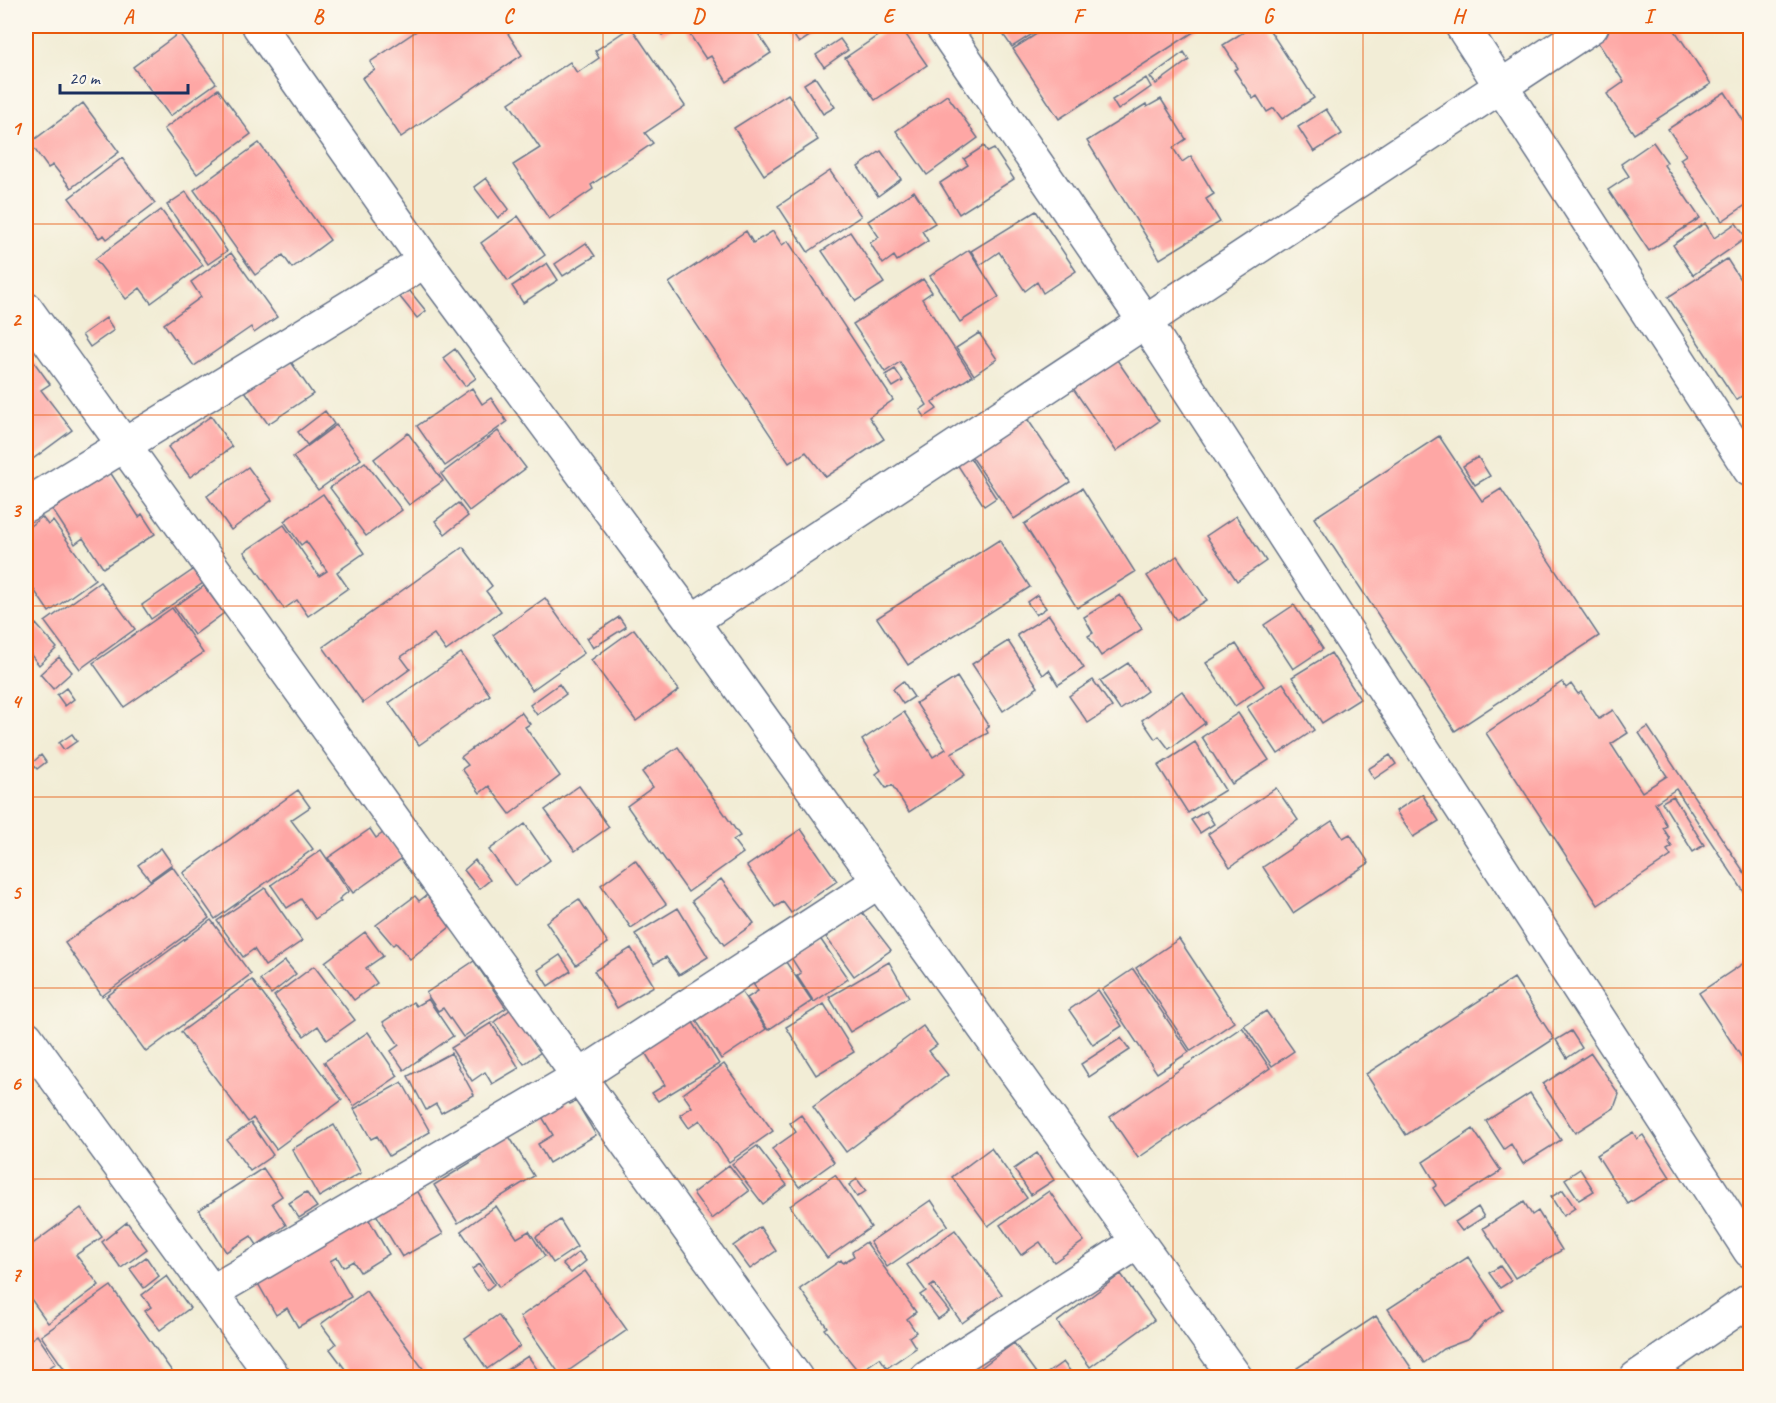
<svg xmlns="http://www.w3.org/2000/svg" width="1776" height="1403" font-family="Caveat,sans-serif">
<rect width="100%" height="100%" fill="#fbf7ec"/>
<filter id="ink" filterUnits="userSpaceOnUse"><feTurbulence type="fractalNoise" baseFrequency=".0167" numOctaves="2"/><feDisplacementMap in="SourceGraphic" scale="12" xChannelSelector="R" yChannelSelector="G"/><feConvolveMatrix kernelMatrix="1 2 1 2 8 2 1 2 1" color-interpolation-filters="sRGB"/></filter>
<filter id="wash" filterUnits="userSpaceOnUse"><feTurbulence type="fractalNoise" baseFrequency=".008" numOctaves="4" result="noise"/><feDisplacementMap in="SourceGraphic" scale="24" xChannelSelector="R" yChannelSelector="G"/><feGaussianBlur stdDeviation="1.35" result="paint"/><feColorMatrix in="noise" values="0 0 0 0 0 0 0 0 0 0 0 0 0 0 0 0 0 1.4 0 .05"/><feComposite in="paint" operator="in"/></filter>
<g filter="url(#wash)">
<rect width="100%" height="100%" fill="#f2edd6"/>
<g id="blocks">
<!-- building -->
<path fill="#fea7a5" d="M424 26H503L522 55 401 137 362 78 375 70 370 62Z
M656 26H676L662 35Z
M684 26H753L771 53 727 82 711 56 706 59Z
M787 26H825L799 43Z
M892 26H900L927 65 875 100 845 58Z
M1006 26H1045L1012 47 1000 30Z
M1049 26H1203L1059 119 1013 49Z
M1253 26H1267L1314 98 1282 119 1274 108 1267 112 1257 96 1253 99 1234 70 1238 68 1223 45Z
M1608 26H1672L1711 84 1634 134 1607 94 1624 82 1593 35Z
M631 27 685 106 645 133 653 143 591 185 593 189 549 219 513 165 540 148 509 103 570 62 577 73 599 58 595 51Z
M179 33 216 83 170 116 133 67Z
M840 39 848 50 824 67 816 55Z
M1184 52 1189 60 1156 84 1150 77Z
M815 77 835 107 823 114 804 84Z
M1146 78 1151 87 1118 110 1112 100Z
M218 89 251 134 197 174 164 129Z
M1725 92 1750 131V202L1722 221 1680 159 1686 155 1668 129Z
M788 94 818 140 764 175 734 128Z
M947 95 978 138 927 175 896 131Z
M1161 99 1186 139 1173 148 1182 162 1191 156 1214 194 1206 199 1220 222 1160 259 1087 141 1146 104 1147 107Z
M83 103 119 152 71 188 53 165 48 168 30 143Z
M1326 109 1342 134 1314 152 1298 127Z
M1653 142 1667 162 1664 165 1700 218 1649 251 1608 190 1629 176 1621 164Z
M259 143 330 240 292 268 283 255 255 275 194 190Z
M984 146 988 152 994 149 1014 179 959 214 940 183 968 165 964 159Z
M881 151 901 179 878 196 858 167Z
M122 158 155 203 107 239 104 235 99 238 69 198Z
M830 171 861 216 808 252 778 206Z
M486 178 509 209 498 218 474 187Z
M914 191 935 223 922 231 928 241 897 261 894 256 883 264 870 243 879 237 868 221Z
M186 192 227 251 208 264 167 205Z
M161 210 203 265 151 303 140 288 126 299 95 259Z
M1036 211 1076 271 1043 293 1037 282 1025 291 999 252 980 265 971 251Z
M518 216 545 255 508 281 481 243Z
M1705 223 1714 238 1736 223 1746 238 1693 275 1673 245Z
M746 231 753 243 773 231 782 245 788 241 893 400 869 417 884 439 826 477 806 452 789 463 669 283Z
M850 232 884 283 856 301 822 251Z
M586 243 595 256 563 276 555 264Z
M969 250 999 297 960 322 930 276Z
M231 253 277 317 254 333 251 327 194 366 164 324 201 297 191 282Z
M1727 259 1750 295V390L1736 400 1668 297Z
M547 263 558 280 523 303 512 286Z
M923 279 932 292 922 299 972 376 932 402 937 409 925 417 920 410 927 405 900 362 885 372 853 324Z
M409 290 426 311 417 318 400 297Z
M106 318 114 330 90 347 82 335Z
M979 333 997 359 974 375 956 348Z
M455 349 476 378 465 386 443 358Z
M26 351 50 384 41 390 72 430 26 464Z
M1113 354 1159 421 1116 451 1070 384Z
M291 362 313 394 268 424 245 391Z
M895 369 903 381 893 387 885 375Z
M472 388 482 404 491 398 507 422 445 466 417 426Z
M325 411 334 424 307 445 298 432Z
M1022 411 1070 482 1014 519 966 448Z
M211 416 232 447 190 477 168 447Z
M336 425 361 459 318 490 293 457Z
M498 431 526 468 469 511 441 474Z
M408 433 443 481 409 505 374 459Z
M1439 436 1482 501 1501 489 1599 636 1455 731 1314 518Z
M967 453 996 498 984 506 955 461Z
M1478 457 1490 476 1475 485 1463 466Z
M365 462 402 510 366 536 330 488Z
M248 467 272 500 231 530 207 496Z
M110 472 139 517 142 514 155 534 103 568 83 538 75 544 52 509Z
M1082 488 1135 572 1077 608 1024 524Z
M323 494 364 553 337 572 348 588 308 616 297 600 284 609 244 552 284 525 319 576 327 571 306 541 301 545 284 521Z
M458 503 468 516 445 534 435 521Z
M1236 516 1266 561 1237 581 1206 536Z
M42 517 48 525 53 521 95 579 49 612 26 578V529Z
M999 540 1030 587 908 665 877 618Z
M463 547 492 586 486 591 501 611 446 651 434 634 401 657 410 669 363 703 323 647Z
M1177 556 1207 600 1176 620 1147 576Z
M193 570 203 583 151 619 142 605Z
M100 582 135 629 80 669 45 622Z
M204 586 224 613 194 635 174 607Z
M1037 595 1046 608 1036 615 1027 602Z
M1120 595 1142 629 1101 656 1088 636 1093 633 1084 617Z
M545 598 584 653 532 690 493 635Z
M1294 605 1323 649 1293 669 1264 625Z
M172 608 203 653 124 707 93 663Z
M1049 615 1084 668 1058 685 1049 670 1043 675 1017 635Z
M619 617 626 627 593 648 587 638Z
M36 624 57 648 39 665 26 649V633Z
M634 629 679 690 636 721 591 660Z
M1008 641 1038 687 1003 711 972 664Z
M1236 644 1264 686 1235 706 1206 663Z
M461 653 490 695 419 745 389 703Z
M1331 653 1360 699 1322 723 1292 677Z
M59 657 72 672 53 689 40 674Z
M1128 663 1147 691 1120 710 1100 681Z
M957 677 989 727 986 729 988 733 951 753 965 775 909 812 892 785 886 788 876 774 881 770 862 740 904 712 933 757 946 749 916 703Z
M1093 680 1112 707 1088 723 1069 696Z
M903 681 914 697 903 704 893 689Z
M1562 682 1566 688 1571 684 1578 694 1581 692 1599 719 1613 710 1628 733 1611 744 1642 792 1667 776 1639 733 1648 727 1750 881V901L1676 789 1655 803 1667 826 1663 828 1670 839 1668 841 1672 847 1667 850 1671 856 1598 905 1486 733Z
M1283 683 1314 730 1278 754 1247 707Z
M559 684 566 694 537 715 530 705Z
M66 688 74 699 65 706 57 695Z
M1182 691 1205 723 1169 749 1159 736 1155 739 1142 720Z
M521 712 530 724 525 727 560 776 510 814 489 786 480 793 462 769 468 765 461 757Z
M1238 713 1269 760 1232 784 1202 737Z
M72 734 77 741 64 750 59 743Z
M1195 742 1225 790 1188 813 1158 766Z
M678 747 740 836 733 840 743 853 688 892 627 806 653 787 642 772Z
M41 755 46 762 37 769 32 763Z
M1390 755 1396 764 1374 779 1368 769Z
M579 786 609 827 575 851 545 810Z
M1276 788 1298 820 1230 867 1208 834Z
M298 790 310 807 291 820 313 849 215 919 183 873Z
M1422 794 1439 821 1413 837 1396 811Z
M1673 796 1704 845 1693 852 1662 802Z
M1206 811 1214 824 1200 833 1191 820Z
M1332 821 1343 838 1350 834 1369 863 1293 913 1263 867Z
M525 824 550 860 515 886 489 850Z
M370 829 376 838 383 833 402 858 353 893 328 858Z
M801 829 837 881 791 913 783 902 775 907 747 866Z
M161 848 172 864 150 880 138 865Z
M321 850 349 891 339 899 341 901 315 919 301 899 287 908 271 885Z
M475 860 490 880 479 889 464 870Z
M635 860 666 904 631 928 601 885Z
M172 866 209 918 102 996 65 943Z
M721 879 754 923 724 945 692 901Z
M265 888 302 941 265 966 254 949 243 957 217 921Z
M427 895 450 927 410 959 396 943 393 945 376 925 415 896 419 901Z
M579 899 608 943 576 965 546 922Z
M678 908 708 957 679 975 666 957 654 964 635 934Z
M861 911 891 950 854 976 826 937Z
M211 920 251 974 146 1052 106 997Z
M365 932 383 956 366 968 377 983 354 1000 325 962Z
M819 937 848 979 814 1002 797 976 801 973 790 956Z
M1179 939 1234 1022 1191 1051 1136 968Z
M631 948 654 986 617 1008 594 971Z
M780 953 812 1001 768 1030 747 998 758 991 749 978Z
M560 955 571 971 548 986 538 970Z
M1750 959V1070L1699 993Z
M285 961 296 974 271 994 260 980Z
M474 961 506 1008 463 1037 443 1008 438 1011 426 993Z
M889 962 909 997 850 1032 829 997Z
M314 966 355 1020 327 1040 318 1026 304 1036 274 996Z
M1133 969 1189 1052 1157 1073 1102 990Z
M1514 978 1554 1039 1406 1135 1366 1074Z
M252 980 342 1100 276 1149 253 1118 248 1122 181 1032Z
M735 982 766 1029 721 1059 690 1011Z
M1098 990 1122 1026 1093 1045 1069 1010Z
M428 999 453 1036 404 1070 391 1051 399 1045 383 1022 413 1002 416 1006Z
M824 1004 854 1052 816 1075 786 1027Z
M511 1009 541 1052 524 1064 494 1022Z
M686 1011 719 1064 658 1101 652 1093 665 1085 638 1041Z
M1266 1011 1294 1051 1272 1066 1244 1025Z
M491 1023 519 1068 492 1084 485 1072 472 1081 451 1048Z
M923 1026 937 1045 929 1051 948 1075 846 1152 813 1107Z
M1242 1027 1270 1068 1138 1158 1110 1117Z
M1571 1031 1582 1048 1567 1058 1556 1040Z
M368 1032 398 1076 354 1106 324 1062Z
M1121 1038 1130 1050 1089 1077 1081 1064Z
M451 1053 474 1095 441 1113 436 1104 426 1110 408 1076Z
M1591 1053 1619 1094 1614 1108 1575 1133 1543 1084Z
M724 1064 773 1131 729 1162 700 1120 689 1128 680 1115 692 1107 683 1094Z
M402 1082 430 1132 389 1156 377 1136 371 1139 354 1109Z
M1530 1093 1561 1140 1523 1164 1511 1144 1504 1149 1486 1121Z
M564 1095 570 1104 576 1101 596 1135 549 1163 538 1144 553 1135 538 1110Z
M801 1115 834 1162 799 1187 772 1149 796 1132 790 1123Z
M251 1123 273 1155 250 1171 227 1140Z
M334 1125 361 1173 319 1197 292 1149Z
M1473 1129 1501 1171 1445 1206 1433 1188 1437 1185 1423 1162Z
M1633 1132 1637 1139 1643 1135 1670 1177 1628 1204 1597 1155Z
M507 1133 534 1176 458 1223 434 1185 481 1156 477 1151Z
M757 1146 787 1185 763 1204 732 1164Z
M991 1148 1027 1198 988 1226 952 1177Z
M1037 1153 1054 1180 1031 1195 1014 1169Z
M729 1165 749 1191 712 1219 693 1193Z
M263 1168 282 1196 272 1203 286 1225 257 1245 251 1236 226 1252 199 1210Z
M1580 1169 1594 1191 1579 1200 1565 1179Z
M835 1175 871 1227 827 1258 790 1206Z
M857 1179 866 1191 857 1197 849 1185Z
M415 1187 443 1234 402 1257 374 1211Z
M1563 1190 1575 1208 1563 1216 1551 1197Z
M1049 1191 1084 1241 1054 1262 1040 1242 1021 1255 1000 1225Z
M306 1192 317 1207 299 1218 289 1203Z
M931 1200 948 1225 887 1267 870 1242Z
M1524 1202 1532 1215 1538 1211 1562 1250 1515 1278 1483 1228Z
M496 1206 517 1238 529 1231 545 1256 499 1287 461 1231Z
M1478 1207 1484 1217 1462 1231 1455 1222Z
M81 1208 102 1237 76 1255 99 1285 48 1323 26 1292V1249Z
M365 1213 389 1254 360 1272 353 1261 343 1267 337 1257 330 1261 351 1297 298 1327 287 1308 276 1315 256 1280Z
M560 1220 577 1247 553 1263 536 1237Z
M127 1222 147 1249 121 1268 102 1242Z
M760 1227 776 1251 750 1269 733 1246Z
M955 1230 1002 1294 962 1323 934 1284 930 1287 949 1311 938 1319 920 1295 926 1291 907 1265Z
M866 1242 916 1312 907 1319 916 1332 909 1337 916 1348 887 1368 880 1358 859 1372 824 1329 827 1327 800 1289 841 1260 843 1263 854 1256 852 1252Z
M579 1252 586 1261 571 1273 563 1264Z
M146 1257 159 1276 144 1288 130 1269Z
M1468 1257 1503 1310 1484 1323 1469 1339 1443 1349 1424 1363 1388 1309Z
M480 1264 494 1284 487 1290 472 1269Z
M1500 1266 1511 1281 1500 1288 1489 1273Z
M585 1271 627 1330 561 1376 520 1317Z
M1121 1274 1154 1320 1090 1367 1057 1322Z
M167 1276 190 1308 160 1330 145 1311 151 1307 142 1295Z
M111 1286 176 1377H70L41 1336Z
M366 1291 427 1374 422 1377H351L330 1349 336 1344 321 1324Z
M498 1315 520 1346 487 1369 465 1338Z
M1376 1316 1412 1369 1398 1377H1303L1297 1368Z
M37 1335 56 1363 35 1377H26V1343Z
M1014 1343 1039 1377H973L971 1375Z
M528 1356 542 1376 510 1377 505 1371Z
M1063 1362 1075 1377H1042Z"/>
</g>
</g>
<g filter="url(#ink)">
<use href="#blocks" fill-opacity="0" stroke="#667288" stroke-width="1.5"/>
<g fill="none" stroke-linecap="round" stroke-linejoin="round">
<!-- minor casing -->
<g stroke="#667288" stroke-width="36">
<path id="minor" d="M942 26 1145 322 1750 1251
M1462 26 1750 470
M26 309 796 1378
M26 505 425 261
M692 621 1592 26
M26 1037 274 1378
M212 1292 580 1076 878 882
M927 1378 1138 1242
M1636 1378 1750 1300"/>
</g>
<!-- tertiary casing -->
<g stroke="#667288" stroke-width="36">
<path id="tertiary" d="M259 26 425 261 692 621 1236 1378"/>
</g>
<!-- minor -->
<use href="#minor" stroke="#fff" stroke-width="33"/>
<!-- tertiary -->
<use href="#tertiary" stroke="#fff" stroke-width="33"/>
</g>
</g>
<!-- grid -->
<path fill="none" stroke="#e8590c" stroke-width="1.5" stroke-opacity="0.55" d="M223 26V1378M413 26V1378M603 26V1378M793 26V1378M983 26V1378M1173 26V1378M1363 26V1378M1553 26V1378M26 224H1750M26 415H1750M26 606H1750M26 797H1750M26 988H1750M26 1179H1750"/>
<!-- margin -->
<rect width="1776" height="1403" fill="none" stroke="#fbf7ec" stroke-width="66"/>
<!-- scale -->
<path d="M60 84v9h128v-9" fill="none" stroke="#1b2f5e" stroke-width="3"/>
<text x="69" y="84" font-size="18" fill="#1b2f5e" stroke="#fbf7ec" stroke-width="4.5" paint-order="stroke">20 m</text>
<rect x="33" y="33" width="1710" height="1337" fill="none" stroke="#e8590c" stroke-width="2"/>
<g font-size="20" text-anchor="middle" font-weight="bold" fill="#e8590c">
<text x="128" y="23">A</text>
<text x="318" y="23">B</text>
<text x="508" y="23">C</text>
<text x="698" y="23">D</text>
<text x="888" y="23">E</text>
<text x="1078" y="23">F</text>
<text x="1268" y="23">G</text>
<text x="1458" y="23">H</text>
<text x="1648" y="23">I</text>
<text x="16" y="135">1</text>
<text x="16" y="326">2</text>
<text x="16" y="517">3</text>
<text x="16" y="708">4</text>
<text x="16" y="899">5</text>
<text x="16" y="1090">6</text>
<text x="16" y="1281">7</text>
</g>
</svg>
